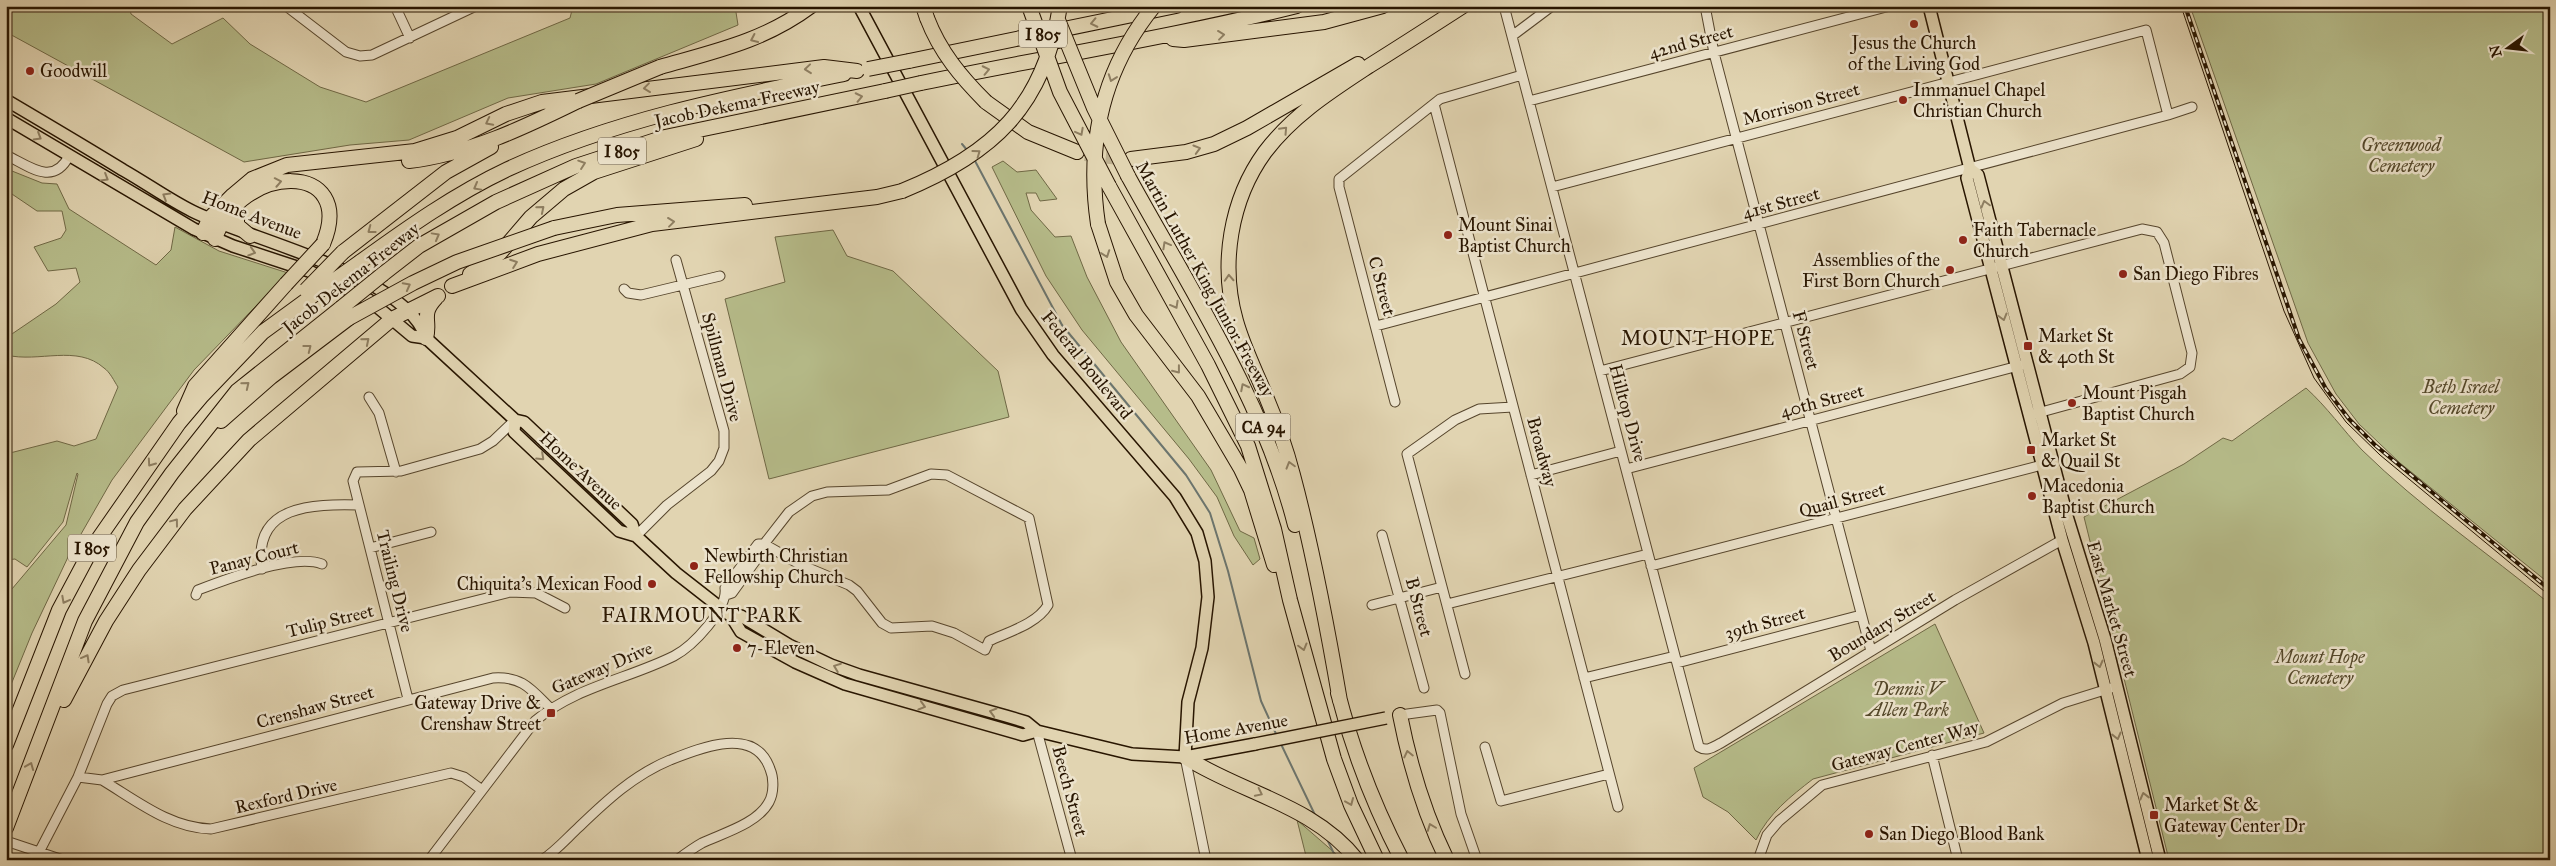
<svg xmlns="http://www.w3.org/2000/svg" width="2556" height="866" font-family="'IM FELL Great Primer',serif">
<rect width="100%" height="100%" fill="#e1d4b1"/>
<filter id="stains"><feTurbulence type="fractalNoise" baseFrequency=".004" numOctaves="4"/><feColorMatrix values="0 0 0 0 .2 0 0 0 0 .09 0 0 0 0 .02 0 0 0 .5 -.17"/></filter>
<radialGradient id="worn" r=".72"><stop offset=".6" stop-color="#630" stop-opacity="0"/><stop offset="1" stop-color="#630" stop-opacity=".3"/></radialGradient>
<!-- green -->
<path fill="#b6bc8a" stroke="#6f6845" d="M6 6H129L131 14 172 44 223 18 250 44 320 87 366 102 570 18 573 6H735L738 25 596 84 508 98 409 140 350 145 244 162 6 32Z
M2190 6H2550V584L2400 463 2359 424 2336 394 2308 343Z
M1003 161 1017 172 1036 170 1057 199 1040 201 1036 193H1026L1031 210 1055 237 1071 236 1087 277 1121 342 1211 470 1240 531 1254 538 1260 559 1253 565 1234 536 1217 497 1189 459 1082 330 1046 276 992 167Z
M7 169 42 183 57 184 69 209 156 265 171 250 175 227 219 251 288 273 194 370 112 480 69 555 32 633 6 697V596L66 525 78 474 77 473 63 522 27 567 15 559 6 560V454L57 441 74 446 96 439 118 387C114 381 110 372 104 368 77 344 39 363 6 355V338L56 304 80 282 76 268 48 271 34 247 61 238 66 230 62 211H37L6 190Z
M833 230 847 256 893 271 998 371 1009 417 769 479 725 299 785 282 775 237Z
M2306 388C2327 407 2343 430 2362 450 2420 507 2488 553 2550 604V860H2169L2084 517 2184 464 2223 438 2232 441Z
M1935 624 1984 733 1813 779C1791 796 1768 814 1756 840L1728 812 1703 797 1694 768Z
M1297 820 1343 860H1307Z"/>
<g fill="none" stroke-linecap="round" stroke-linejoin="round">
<!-- stream -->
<path stroke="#6c756e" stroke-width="2" d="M962 144 967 150
M974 159 1062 325 1186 475 1210 513 1228 571 1261 701 1277 736
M1280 742 1316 817
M1327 839 1337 860"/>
<!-- highway-tunnel -->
<path stroke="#bcae8e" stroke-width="14" stroke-dasharray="14 7" stroke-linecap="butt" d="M1085 154 1128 159"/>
<!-- minor casing -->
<g stroke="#56452c" stroke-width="11">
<path id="minor" d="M286 6 346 52 360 56 372 55 476 6
M395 6 410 38
M1504 6 1699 747C1707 752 1713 747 1721 743L1955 600 2062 540
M1705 6 1714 53 1871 651
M1512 36 1552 6
M1529 101 1890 6
M1434 104 1618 807
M6 155C29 166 53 187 69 156
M1552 187 2146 30 2168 115
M624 289 628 293 641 295 720 276
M1376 326 2168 115 2192 107
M1600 371 2142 229 2157 232 2164 243 2192 353 2190 367 2180 374 2034 414
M369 397 379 413 396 472
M1395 402 1339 187V179L1440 99 1522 75
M1626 469 2022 365
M1531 475 1621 451
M1382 535 1424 688
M636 536 667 505 711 471 719 461 724 448V431L676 260
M370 548 431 532
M1651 566 2042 465
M262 569C252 504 314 504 359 505
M196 595 198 590C227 579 294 553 322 564
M1447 604 1648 554
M1372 605 1442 587
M1677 663 1861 615
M1465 674 1407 454 1455 420 1479 409 1513 407
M1584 678 1675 656
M408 699 353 481 357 472 401 471 480 449 493 441 515 420
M1400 715 1437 710 1440 713 1461 814 1477 860
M1037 731 1072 860
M1485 747 1501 801 1609 774
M1932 755 1958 860
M1185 757 1206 860
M78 777 102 780 493 678C522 676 531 689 550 708
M102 780C137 801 170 828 211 829L451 773 464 777 482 790
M6 841 63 860
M35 860 78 777 107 704 112 696 123 690 510 592 536 593 565 608
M429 860 535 721C575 687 628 679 674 656 693 646 728 609 725 588L758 544H764L801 565 849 585 857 591 882 623 891 628 932 626 954 633 985 650 989 641C1008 632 1037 624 1048 605L1029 518 947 475 931 474 888 490 827 492 812 496 789 512 764 544V549L732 593 726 595
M542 860C556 851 567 838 579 827 607 800 634 775 670 760 700 748 755 725 770 769 774 778 774 793 769 802 757 824 723 833 702 843 693 848 685 854 677 860
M1758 860 1767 835 1779 821 1822 785 1986 742 2063 703 2111 688"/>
</g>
<!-- major casing -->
<g stroke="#281500" stroke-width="14">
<path id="major" d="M859 6 1021 309 1053 355 1175 497 1197 533 1205 561 1208 597 1202 648 1188 702 1185 757
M1929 6 1970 169 1967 178 2062 540 2094 643 2148 860
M6 100C45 123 84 146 123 170 146 183 168 199 192 211 247 239 407 275 426 338L515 420 524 422 632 524 636 536 676 573 731 616 741 632 795 662 845 684 1023 735 1037 731
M6 118 194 229 233 246 309 271 369 300 412 336 426 338
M1970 169 1978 175 2067 516 2105 639 2160 860
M515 420 514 432 619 531 636 536
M731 616H741L789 645 831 665 859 675 1006 716 1026 722 1037 731 1132 754 1185 757 1255 744"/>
</g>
<!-- highway casing -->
<g stroke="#281500" stroke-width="16">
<path id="highway" d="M923 6 927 18
M1173 39 1184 40 1324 22 1383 6
M909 61 1176 6
M660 67C716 51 764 41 811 6
M921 83C1046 57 1173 37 1297 6
M986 102 1028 132 1077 152
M1131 159 1186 152 1214 144 1247 128 1358 64
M409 161C469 154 525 127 578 101
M1128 176C1190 289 1263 399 1295 525
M1109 186 1208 365 1248 446 1274 529 1290 600 1334 759 1351 805 1377 860
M237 206V225L250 236
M1098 224 1117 282 1136 315 1198 396 1241 469 1251 490 1274 565
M554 228 617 215 745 205
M203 233 209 219 233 195 252 179 287 165 415 151 457 138 506 114 542 102 824 67 857 71
M215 239C240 162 358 160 323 244
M343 252 446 172 491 147
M360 262C407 228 455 194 508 169 614 120 730 97 844 74
M383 274 419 246 496 202 576 166 665 137 885 91
M470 274 500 253 531 217 564 189 594 172 696 139
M452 286 538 254 652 224 877 197 902 191
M426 338C431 320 420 315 436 298
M184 411 195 386 286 284
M221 421 271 377 349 318
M1338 693C1353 752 1374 806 1402 860
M64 700 106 621 139 570 185 509 249 440 392 319 438 296
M1340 701C1327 625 1313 550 1293 475 1286 448 1276 420 1265 394 1255 370 1243 346 1236 321 1220 265 1230 200 1265 152 1293 115 1331 91 1369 66 1401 46 1432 26 1463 6
M1400 715C1410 766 1424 813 1447 860
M6 745 59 610 92 548 179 423 201 397 263 332 315 294
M1185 757C1241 793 1314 805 1357 860
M6 828 85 621 137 522 172 473 237 391 341 308"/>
</g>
<!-- minor -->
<use href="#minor" stroke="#ece3cc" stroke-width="9"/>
<!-- major -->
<use href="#major" stroke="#e1d4b1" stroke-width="11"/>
<!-- highway -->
<use href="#highway" stroke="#e1d4b1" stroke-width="14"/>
<!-- tram -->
<path stroke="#281500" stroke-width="1" d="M2181 6 2284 311 2314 378 2346 422 2380 455 2550 596"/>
<!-- rail casing -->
<g stroke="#281500" stroke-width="4">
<path id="rail" d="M2185 6 2299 339 2326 389 2349 419 2375 445 2550 590"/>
</g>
<!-- rail -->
<use href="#rail" stroke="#ece3cc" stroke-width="2" stroke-dasharray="5.5" stroke-linecap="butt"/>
<!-- major-bridge casing -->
<g stroke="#281500" stroke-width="14" stroke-linecap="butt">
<path id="major-bridge" d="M1255 744 1386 718"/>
</g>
<!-- highway-bridge casing -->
<g stroke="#281500" stroke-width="16" stroke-linecap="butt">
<path id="highway-bridge" d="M1029 6 1060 92 1109 186
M927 18C940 52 961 77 986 102
M1058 20 1094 108 1128 176
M868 69 909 61
M885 91 921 83
M578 101 660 67
M902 191C993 154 1044 106 1060 6
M1098 224C1086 143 1102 70 1154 6
M286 284 323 244
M306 290 343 252
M315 294 360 262
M341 308 383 274
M349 318 413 283 457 262 554 228"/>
</g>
<!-- major-bridge -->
<use href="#major-bridge" stroke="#e1d4b1" stroke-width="11"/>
<!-- highway-bridge -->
<use href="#highway-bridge" stroke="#e1d4b1" stroke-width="14"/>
</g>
<!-- one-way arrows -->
<defs><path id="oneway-chevron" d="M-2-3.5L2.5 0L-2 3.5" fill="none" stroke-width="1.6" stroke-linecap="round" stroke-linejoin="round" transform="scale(1.25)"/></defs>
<g stroke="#8e7e61">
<use href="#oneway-chevron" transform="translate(1094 23) rotate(168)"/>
<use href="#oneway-chevron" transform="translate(1221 35) rotate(-7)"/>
<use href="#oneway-chevron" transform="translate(754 39) rotate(155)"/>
<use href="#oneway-chevron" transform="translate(808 69) rotate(174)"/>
<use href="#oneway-chevron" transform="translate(986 70) rotate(-12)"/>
<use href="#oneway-chevron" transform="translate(1112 78) rotate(110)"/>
<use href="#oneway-chevron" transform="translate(647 88) rotate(173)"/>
<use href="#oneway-chevron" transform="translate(859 97) rotate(-12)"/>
<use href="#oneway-chevron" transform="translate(489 122) rotate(153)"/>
<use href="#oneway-chevron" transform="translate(1284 130) rotate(-47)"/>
<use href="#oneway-chevron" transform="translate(1080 132) rotate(62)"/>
<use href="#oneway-chevron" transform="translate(38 137) rotate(31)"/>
<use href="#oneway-chevron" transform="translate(1197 149) rotate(-16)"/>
<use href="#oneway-chevron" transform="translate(977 153) rotate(-36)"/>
<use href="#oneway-chevron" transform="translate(582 164) rotate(-19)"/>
<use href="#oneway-chevron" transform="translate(105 178) rotate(31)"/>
<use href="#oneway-chevron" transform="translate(278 182) rotate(-11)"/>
<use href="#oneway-chevron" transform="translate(477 187) rotate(151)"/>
<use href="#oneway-chevron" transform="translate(166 196) rotate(-149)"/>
<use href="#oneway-chevron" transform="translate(1985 204) rotate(-105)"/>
<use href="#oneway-chevron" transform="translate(541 209) rotate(-40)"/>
<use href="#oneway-chevron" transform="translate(671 222) rotate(-7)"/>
<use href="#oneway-chevron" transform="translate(371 230) rotate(143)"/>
<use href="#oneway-chevron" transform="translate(436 236) rotate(-29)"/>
<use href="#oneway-chevron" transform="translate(1166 245) rotate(-119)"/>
<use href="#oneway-chevron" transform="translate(252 252) rotate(17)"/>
<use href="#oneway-chevron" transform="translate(1106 254) rotate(70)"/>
<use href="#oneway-chevron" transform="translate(514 263) rotate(-20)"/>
<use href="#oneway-chevron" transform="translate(1229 278) rotate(-93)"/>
<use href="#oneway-chevron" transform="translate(407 286) rotate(-28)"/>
<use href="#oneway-chevron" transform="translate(1175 305) rotate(61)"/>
<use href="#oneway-chevron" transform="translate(2003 317) rotate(75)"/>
<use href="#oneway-chevron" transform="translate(366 341) rotate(-40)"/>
<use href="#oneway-chevron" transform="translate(308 348) rotate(-38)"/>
<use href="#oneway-chevron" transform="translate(1177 370) rotate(52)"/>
<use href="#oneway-chevron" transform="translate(246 385) rotate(-39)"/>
<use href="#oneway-chevron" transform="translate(1244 387) rotate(-117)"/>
<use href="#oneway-chevron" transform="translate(541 457) rotate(43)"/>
<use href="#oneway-chevron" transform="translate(151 463) rotate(125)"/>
<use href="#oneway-chevron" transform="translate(1290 465) rotate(-106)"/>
<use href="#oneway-chevron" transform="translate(175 522) rotate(-53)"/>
<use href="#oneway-chevron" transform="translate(65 600) rotate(118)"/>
<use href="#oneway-chevron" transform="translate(1303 647) rotate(75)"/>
<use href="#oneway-chevron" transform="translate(86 658) rotate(-61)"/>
<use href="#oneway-chevron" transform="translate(2099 664) rotate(76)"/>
<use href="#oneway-chevron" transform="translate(837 667) rotate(-159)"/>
<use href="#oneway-chevron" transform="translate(922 706) rotate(16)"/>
<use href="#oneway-chevron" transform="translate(993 712) rotate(-164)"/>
<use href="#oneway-chevron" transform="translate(2117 736) rotate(76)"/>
<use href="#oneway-chevron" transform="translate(1408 754) rotate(-103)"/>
<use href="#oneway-chevron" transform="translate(30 766) rotate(-68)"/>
<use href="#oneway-chevron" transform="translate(1259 793) rotate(26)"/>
<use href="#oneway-chevron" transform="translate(2144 796) rotate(-104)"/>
<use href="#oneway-chevron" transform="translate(1350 802) rotate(67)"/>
<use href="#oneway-chevron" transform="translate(1431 827) rotate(-111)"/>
</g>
<!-- markers -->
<g fill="#8f2418" stroke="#ece3cc" stroke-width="2">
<circle cx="1914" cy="24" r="5"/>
<circle cx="30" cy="71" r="5"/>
<circle cx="1903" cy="100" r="5"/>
<circle cx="1448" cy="235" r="5"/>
<circle cx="1963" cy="240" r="5"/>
<circle cx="1950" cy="270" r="5"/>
<circle cx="2123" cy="274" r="5"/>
<rect x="2023" y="341" width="10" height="10" rx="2.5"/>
<circle cx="2072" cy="403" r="5"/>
<rect x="2026" y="445" width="10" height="10" rx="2.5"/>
<circle cx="2032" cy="496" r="5"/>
<circle cx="694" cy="566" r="5"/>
<circle cx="652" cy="584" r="5"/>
<circle cx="737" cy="648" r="5"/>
<rect x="546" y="708" width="10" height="10" rx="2.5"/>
<rect x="2149" y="810" width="10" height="10" rx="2.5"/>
<circle cx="1869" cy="834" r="5"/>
</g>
<g text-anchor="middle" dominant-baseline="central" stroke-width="5" stroke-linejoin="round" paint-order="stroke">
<!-- shield labels -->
<g fill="#ece3cc" stroke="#63533d" stroke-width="1">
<rect x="1019" y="20.5" width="48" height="27" rx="4"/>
<rect x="598" y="137.5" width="48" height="27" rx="4"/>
<rect x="1235.5" y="413.5" width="55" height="27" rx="4"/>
<rect x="68" y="534.5" width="48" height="27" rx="4"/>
</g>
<g font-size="16" font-weight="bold" fill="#281500">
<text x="1043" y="34">I 805</text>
<text x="622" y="151">I 805</text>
<text x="1263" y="427">CA 94</text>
<text x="92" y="548">I 805</text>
</g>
<!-- street labels -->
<g font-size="18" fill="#281500" stroke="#ece3cc">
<text transform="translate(1691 42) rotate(-15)">42nd Street</text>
<text transform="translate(737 104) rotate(-12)">Jacob Dekema Freeway</text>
<text transform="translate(1801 104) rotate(-15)">Morrison Street</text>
<text transform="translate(1781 203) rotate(-15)">41st Street</text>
<text transform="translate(252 215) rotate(21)">Home Avenue</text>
<text transform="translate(351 278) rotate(-38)">Jacob Dekema Freeway</text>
<text transform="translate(1205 279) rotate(61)">Martin Luther King Junior Freeway</text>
<text transform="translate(1382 286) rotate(75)">C Street</text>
<text transform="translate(1806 340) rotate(75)">F Street</text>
<text transform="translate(1087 365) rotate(51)">Federal Boulevard</text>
<text transform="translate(722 367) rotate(75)">Spillman Drive</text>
<text transform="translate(1822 401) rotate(-15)">40th Street</text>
<text transform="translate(1628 413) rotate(75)">Hilltop Drive</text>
<text transform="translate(1542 452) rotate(75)">Broadway</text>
<text transform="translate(581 471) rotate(43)">Home Avenue</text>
<text transform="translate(1842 500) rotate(-15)">Quail Street</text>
<text transform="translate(254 558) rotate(-14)">Panay Court</text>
<text transform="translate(395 581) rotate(76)">Trailing Drive</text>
<text transform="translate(1419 607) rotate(75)">B Street</text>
<text transform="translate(2112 609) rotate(74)">East Market Street</text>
<text transform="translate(330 621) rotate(-14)">Tulip Street</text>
<text transform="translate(1765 623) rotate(-15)">39th Street</text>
<text transform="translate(1882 626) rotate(-31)">Boundary Street</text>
<text transform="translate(602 668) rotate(-23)">Gateway Drive</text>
<text transform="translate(315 707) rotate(-15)">Crenshaw Street</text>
<text transform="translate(1236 729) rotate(-10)">Home Avenue</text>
<text transform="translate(1905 746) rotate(-15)">Gateway Center Way</text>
<text transform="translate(1070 791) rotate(75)">Beech Street</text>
<text transform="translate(286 796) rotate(-13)">Rexford Drive</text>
</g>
<!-- poi labels -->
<g font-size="18" fill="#281500" stroke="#ece3cc" text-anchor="start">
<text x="1914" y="43" text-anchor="middle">Jesus the Church<tspan x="1914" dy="21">of the Living God</tspan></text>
<text x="40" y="71">Goodwill</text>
<text x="1913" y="90">Immanuel Chapel<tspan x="1913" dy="21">Christian Church</tspan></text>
<text x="1458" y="225">Mount Sinai<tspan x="1458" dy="21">Baptist Church</tspan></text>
<text x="1973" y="230">Faith Tabernacle<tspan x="1973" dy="21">Church</tspan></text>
<text x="1940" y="260" text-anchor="end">Assemblies of the<tspan x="1940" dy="21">First Born Church</tspan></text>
<text x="2133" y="274">San Diego Fibres</text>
<text x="2038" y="336">Market St<tspan x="2038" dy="21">&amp; 40th St</tspan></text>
<text x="2082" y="393">Mount Pisgah<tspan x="2082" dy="21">Baptist Church</tspan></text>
<text x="2041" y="440">Market St<tspan x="2041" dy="21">&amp; Quail St</tspan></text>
<text x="2042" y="486">Macedonia<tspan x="2042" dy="21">Baptist Church</tspan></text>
<text x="704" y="556">Newbirth Christian<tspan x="704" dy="21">Fellowship Church</tspan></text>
<text x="642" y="584" text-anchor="end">Chiquita's Mexican Food</text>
<text x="747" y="648">7-Eleven</text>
<text x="541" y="703" text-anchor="end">Gateway Drive &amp;<tspan x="541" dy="21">Crenshaw Street</tspan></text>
<text x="2164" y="805">Market St &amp;<tspan x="2164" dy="21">Gateway Center Dr</tspan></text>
<text x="1879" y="834">San Diego Blood Bank</text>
</g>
<!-- park labels -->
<g font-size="18" font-style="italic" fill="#534729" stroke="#ece3cc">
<text x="2401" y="145">Greenwood<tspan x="2401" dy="21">Cemetery</tspan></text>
<text x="2461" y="387">Beth Israel<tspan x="2461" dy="21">Cemetery</tspan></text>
<text x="2320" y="657">Mount Hope<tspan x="2320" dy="21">Cemetery</tspan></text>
<text x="1908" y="689">Dennis V<tspan x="1908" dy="21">Allen Park</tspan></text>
</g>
<!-- quarter labels -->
<g font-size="20" letter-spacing="1" fill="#281500" stroke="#ece3cc">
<text x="1698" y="338">MOUNT HOPE</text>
<text x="702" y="615">FAIRMOUNT PARK</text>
</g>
</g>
<!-- margin -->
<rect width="2556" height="866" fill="none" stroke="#e1d4b1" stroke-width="25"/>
<rect x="8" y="8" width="2541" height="851" fill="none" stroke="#281500" stroke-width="2.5"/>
<rect x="12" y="12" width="2531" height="841" fill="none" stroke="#281500"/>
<!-- north arrow -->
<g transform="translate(2508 48) rotate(255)" stroke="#ece3cc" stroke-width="4" paint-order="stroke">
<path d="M0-4L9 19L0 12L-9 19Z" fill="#281500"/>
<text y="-8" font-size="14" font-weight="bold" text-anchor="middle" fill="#281500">N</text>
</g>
<rect width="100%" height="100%" filter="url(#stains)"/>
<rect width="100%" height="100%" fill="url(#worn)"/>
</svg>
